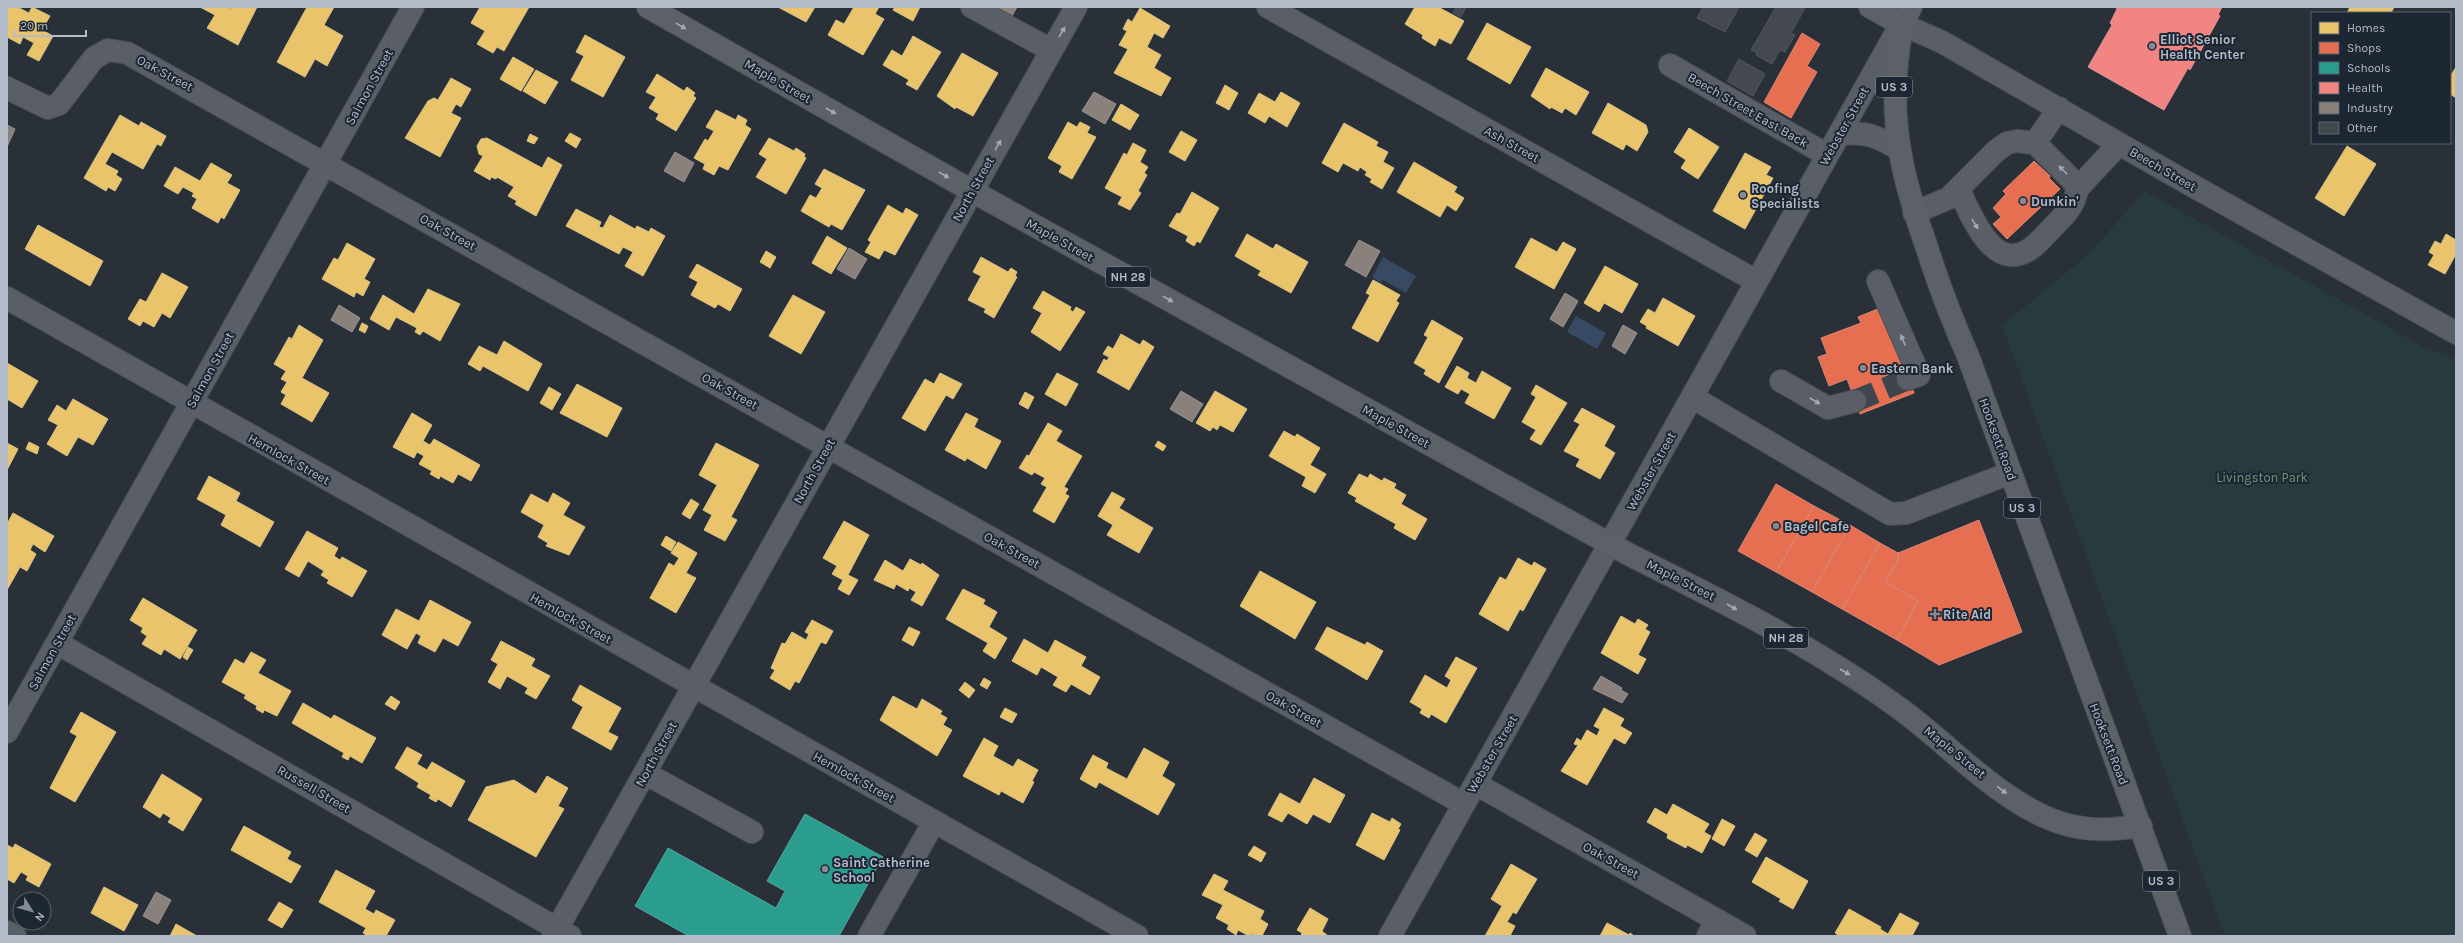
<svg xmlns="http://www.w3.org/2000/svg" width="2463" height="943" font-family="Karla,sans-serif">
<rect width="100%" height="100%" fill="#2a3038"/>
<!-- green -->
<path fill="#273a3e" d="M2144 191 2426 348 2456 359V936H2225L2002 325 2089 254Z"/>
<!-- water -->
<path fill="#384963" d="M1383 257 1416 276 1406 293 1383 280 1381 283 1372 277Z
M1576 316 1606 333 1597 349 1567 332Z"/>
<!-- homes -->
<path fill="#e9c46a" stroke="#d9c286" d="M7 7H17L29 13 32 7 50 16 42 30 53 36 39 61 27 55 34 43 23 37 20 44 7 37Z
M200 7H227L231 9 232 7H257L238 45 207 28 215 15Z
M307 7H334L324 25 343 36 327 66 315 59 305 77 277 62Z
M480 7H529L504 51 497 47 493 53 477 44 485 31 471 23Z
M778 7H815L806 22Z
M854 7H879L875 14 884 19 863 55 828 35 836 20 844 24Z
M895 7H920L913 21 893 10Z
M1415 7H1438L1464 21 1451 44 1439 38 1435 46 1422 38 1423 35 1405 24Z
M2350 7H2394L2391 13H2347Z
M1140 8 1170 26 1163 38 1154 33 1147 47 1161 55 1154 68 1171 78 1161 96 1114 73 1128 49 1119 45 1127 31 1123 29 1128 19 1132 22Z
M1487 23 1531 47 1510 84 1467 59Z
M585 35 625 57 603 97 571 80 584 56 576 52Z
M913 36 941 52 917 90 906 84 909 80 883 65 892 50 902 56Z
M962 53 998 73 973 116 956 107 955 109 937 96Z
M513 57 534 69 521 91 500 79Z
M2456 67V98L2450 94V77Z
M1546 68 1589 92 1576 115 1565 108 1562 113 1551 107 1550 109 1531 96Z
M536 70 558 82 545 104 523 91Z
M657 74 684 91 687 87 695 93 693 96 696 98 676 131 656 119 659 114 649 108 656 97 646 92Z
M451 78 471 89 461 107 456 104 451 113 461 118 440 157 405 138 428 101 434 98 438 100Z
M1225 85 1238 93 1229 110 1216 103Z
M1281 92 1300 103 1287 127 1269 116 1265 123 1248 113 1259 93 1275 102Z
M1608 103 1646 125 1648 132 1637 151 1626 144 1623 150 1592 133Z
M1121 104 1139 115 1130 130 1112 120Z
M716 110 736 120 738 115 747 120 745 125 751 129 728 170 719 166 714 175 703 169 705 164 694 158 705 139 708 141 714 131 706 127Z
M120 115 139 126 141 122 166 136 161 146 157 144 143 169 112 152 105 164 118 171 116 175 122 179 115 191 108 187 106 191 84 178Z
M1068 122 1077 127 1080 122 1090 127 1087 133 1096 137 1072 179 1059 172 1062 166 1048 158Z
M1344 123 1378 142 1376 146 1388 152 1383 162 1394 168 1382 189 1370 182 1372 179 1365 175 1367 172 1360 167 1358 171 1343 163 1338 172 1322 163Z
M1689 128 1719 147 1698 179 1681 168 1686 160 1674 152Z
M1181 131 1197 140 1185 161 1169 152Z
M570 133 581 139 576 148 565 141Z
M530 134 538 138 534 144 527 141Z
M487 138 542 168 548 157 562 165 536 216 515 204 517 201 508 196 514 187 497 177 496 179 491 177 490 180 474 171 483 156 479 154 477 146 481 139Z
M769 138 794 151 796 148 805 154 804 157 806 158 786 194 756 177 767 159 759 154Z
M1133 143 1146 150 1140 162 1148 167 1144 173 1147 175 1138 191 1141 193 1130 210 1118 204 1122 197 1105 188 1124 153 1127 155Z
M2347 146 2376 164 2344 216 2315 198Z
M1745 153 1771 167 1766 175 1773 178 1745 229 1713 211Z
M1414 162 1457 187 1454 192 1464 198 1456 211 1447 205 1440 217 1397 192Z
M211 163 232 175 227 183 240 190 224 219 221 217 218 223 192 208 197 199 192 196 194 193 183 187 178 194 164 186 175 167 200 181Z
M824 169 865 190 842 230 831 224 829 227 801 211 810 195 816 198 822 188 815 184Z
M1192 192 1219 208 1200 243 1197 241 1194 246 1186 241 1188 236 1169 226 1177 213 1180 214Z
M888 205 903 214 906 208 918 215 895 255 884 250 879 259 865 252 871 242 868 240Z
M576 209 601 222 599 227 603 228 610 215 635 229 637 226 649 232 651 228 665 236 643 276 625 266 633 252 623 247 619 254 566 226Z
M38 225 103 261 90 286 25 249Z
M1247 234 1273 249 1276 244 1308 262 1291 293 1258 275 1261 271 1235 256Z
M2446 234 2456 240V254L2445 274 2428 265 2434 255 2429 252 2435 241 2441 244Z
M827 236 847 248 831 274 812 263Z
M1531 238 1557 252 1563 242 1576 249 1554 289 1515 267Z
M347 243 375 259 364 279 370 282 363 296 356 292 354 297 322 279 334 258 338 260Z
M766 251 776 257 770 268 760 262Z
M981 257 1008 272 1011 268 1017 272 1015 276 1017 277 994 318 984 312 986 309 968 300 981 276 973 272Z
M697 264 742 289 730 311 718 304 715 308 691 295 698 282 689 277Z
M1605 266 1638 284 1622 313 1604 303 1599 312 1584 303Z
M162 273 188 287 170 318 162 313 154 327 143 321 140 326 128 319 140 299 146 302Z
M1373 280 1400 295 1396 301 1399 303 1378 342 1352 328 1370 295 1366 293Z
M428 289 460 304 440 341 423 331 420 335 415 332 417 328 396 317 389 330 370 319 383 295 414 314Z
M1043 291 1071 307 1070 310 1073 312 1076 307 1085 312 1060 351 1031 332 1042 313 1033 308Z
M793 295 825 312 801 354 769 336Z
M1663 298 1695 316 1678 346 1646 328 1647 326 1640 322 1648 309 1655 313Z
M1432 320 1463 338 1439 383 1424 374 1426 370 1414 363 1428 337 1424 335Z
M362 323 368 326 365 333 359 330Z
M299 325 323 340 302 378 329 393 312 422 281 404 286 395 281 392 287 382 281 379 286 371 274 364 289 337 292 339Z
M1121 334 1140 345 1143 340 1154 347 1129 390 1097 372 1104 359 1107 361 1109 357 1103 354 1108 346 1113 349Z
M504 341 542 364 528 391 483 366 480 371 468 364 479 346 497 355Z
M7 363 38 381 22 408 7 399Z
M1457 366 1469 373 1467 378 1476 383 1482 371 1511 388 1494 419 1465 403 1470 394 1461 389 1458 394 1445 387Z
M940 373 962 384 953 399 946 395 925 431 902 418 925 379 934 384Z
M1057 373 1078 384 1066 406 1045 394Z
M577 384 622 408 607 437 560 413Z
M1536 385 1567 403 1541 445 1530 439 1536 430 1522 422 1536 397 1531 394Z
M549 387 561 394 552 410 540 403Z
M1215 391 1247 409 1233 432 1220 425 1217 430 1213 427 1210 431 1196 423Z
M1025 392 1034 397 1028 409 1019 404Z
M73 399 108 419 93 445 78 437 67 456 47 444 58 425 48 420 57 405 66 411Z
M1582 408 1615 426 1604 446 1615 453 1600 479 1576 466 1580 459 1564 451 1580 424 1574 421Z
M412 413 432 425 423 441 430 445 434 439 480 465 471 481 458 474 453 483 440 476 439 479 430 474 432 471 419 464 424 456 417 452 414 458 393 447Z
M966 413 978 419 974 427 1001 441 986 469 967 458 965 461 945 450Z
M1048 423 1062 431 1056 441 1082 456 1064 487 1068 489 1065 494 1069 496 1054 523 1033 511 1047 487 1041 484 1045 478 1034 472 1032 475 1019 468 1027 455 1029 456Z
M1284 431 1295 437 1297 434 1320 448 1310 465 1326 474 1315 493 1302 486 1306 477 1269 456Z
M1158 441 1166 446 1163 451 1155 446Z
M29 442 39 447 37 454 26 449Z
M7 443 18 449 7 470Z
M716 443 759 465 731 517 737 520 725 541 704 530 712 515 703 510 717 485 699 475Z
M1359 474 1368 478 1370 474 1382 481 1384 478 1396 484 1394 488 1406 495 1401 504 1427 519 1415 540 1394 528 1396 524 1355 501 1357 498 1348 493Z
M209 476 240 493 236 501 274 522 260 547 221 525 226 515 197 499Z
M1112 492 1125 499 1119 508 1153 528 1139 553 1107 535 1113 525 1098 516Z
M553 493 570 503 563 515 585 527 569 555 546 546 548 543 538 537 544 525 521 512 531 494 548 503Z
M691 499 699 504 690 519 682 514Z
M13 513 54 536 45 552 33 544 30 550 36 554 27 571 20 567 7 590V524Z
M844 521 869 535 848 575 858 580 849 595 838 589 843 580 832 574 837 566 823 558Z
M307 531 338 548 334 556 340 560 342 557 367 571 352 597 327 583 329 580 321 575 324 571 308 561 299 577 285 569Z
M666 536 676 542 671 551 661 545Z
M678 542 697 553 686 573 696 578 676 613 650 598 669 563 674 566 679 558 671 553Z
M1518 558 1532 566 1534 562 1546 569 1523 611 1520 609 1508 631 1479 614 1500 577 1506 580Z
M910 559 921 565 922 563 939 575 922 606 911 600 916 592 909 588 908 591 896 584 894 589 874 580 885 560 903 571Z
M1260 571 1316 602 1295 639 1240 606Z
M963 589 985 600 983 604 997 612 989 627 1007 638 995 659 983 651 988 643 946 619Z
M143 598 197 630 180 659 164 649 161 655 142 644 147 636 141 632 143 628 130 620Z
M430 600 471 622 458 646 443 638 435 652 418 643 421 636 416 633 407 649 382 635 396 609 419 621Z
M1621 616 1635 624 1638 619 1648 625 1645 629 1650 632 1638 655 1646 659 1638 674 1601 653Z
M812 620 833 631 826 644 821 642 799 683 795 681 790 690 770 678 775 670 771 668 782 643 785 644 792 632 806 640 809 634 805 632Z
M909 627 920 632 913 646 902 640Z
M1327 627 1365 645 1367 642 1383 651 1367 680 1315 649Z
M1024 639 1048 653 1055 640 1086 657 1081 666 1100 677 1090 695 1071 684 1066 692 1053 685 1058 677 1041 667 1037 675 1012 661Z
M501 641 535 659 531 666 550 676 536 699 525 693 528 688 507 676 500 689 488 682 498 664 491 660Z
M188 647 193 650 187 660 183 657Z
M251 652 266 660 258 673 291 691 277 716 264 710 263 713 256 709 257 706 244 698 246 695 222 682 235 659 244 664Z
M1456 657 1477 668 1446 723 1431 714 1429 718 1420 713 1422 709 1410 702 1425 675 1447 688 1451 680 1445 676Z
M984 678 991 682 987 689 980 685Z
M965 682 975 690 969 698 959 690Z
M580 685 621 708 608 732 618 737 611 750 572 728 583 707 572 700Z
M391 696 400 702 395 710 385 704Z
M893 696 917 709 922 699 942 711 940 714 947 718 943 725 952 730 937 756 880 720Z
M303 703 331 719 334 715 376 738 362 763 350 756 348 760 342 757 344 753 292 723Z
M1005 708 1017 714 1012 723 1000 717Z
M1604 708 1624 719 1620 726 1632 733 1625 744 1614 738 1587 785 1561 771 1578 745 1574 744 1577 738 1581 741 1587 730 1597 736 1600 729 1594 726Z
M81 712 116 732 75 802 50 788 77 736 70 732Z
M984 738 998 746 993 756 1013 767 1018 759 1038 770 1032 781 1034 782 1023 803 1001 791 999 795 963 776Z
M407 747 422 755 417 764 427 770 432 762 465 781 451 807 438 799 436 802 429 798 431 795 417 787 419 783 395 768Z
M1144 748 1169 762 1162 776 1175 784 1158 815 1099 782 1096 788 1080 779 1093 755 1108 763 1106 768 1127 779Z
M162 774 202 799 183 831 168 822 171 818 163 813 160 818 143 807Z
M547 776 568 788 558 806 564 809 536 857 468 820 486 787 514 780 536 794Z
M1314 778 1345 795 1330 823 1313 814 1307 824 1288 813 1282 822 1268 815 1280 793 1300 804Z
M1673 804 1709 824 1704 832 1711 836 1702 853 1687 845 1686 848 1667 838 1668 834 1647 822 1655 808 1667 815Z
M1372 813 1390 822 1392 818 1401 824 1398 829 1400 830 1384 860 1356 845Z
M1722 819 1735 826 1724 846 1712 839Z
M244 826 291 852 287 859 301 866 291 883 231 850Z
M1755 833 1767 840 1757 857 1745 850Z
M15 844 51 864 39 887 26 880 28 876 21 872 14 883 7 879V845L13 848Z
M1254 846 1266 853 1261 862 1248 855Z
M1766 857 1808 881 1793 909 1779 901 1781 899 1752 882Z
M1511 864 1537 879 1516 914 1513 912 1507 922 1515 926 1510 936H1485L1502 906 1491 899Z
M336 870 375 891 365 909 374 914 376 910 395 920 386 936H368L363 933 366 928 319 902Z
M1214 874 1228 881 1223 890 1264 911 1260 919 1268 924 1262 936 1252 934 1249 936 1238 930 1236 935 1227 929 1229 925 1216 918 1223 905 1202 895Z
M104 887 138 905 124 931 91 913Z
M279 902 293 910 282 928 268 920Z
M1310 908 1328 919 1322 931 1328 936H1301L1302 933 1297 930Z
M1849 909 1881 927 1880 929 1888 934 1900 913 1919 923 1912 936H1840L1835 933Z
M1607 923 1629 935 1630 933 1634 936H1600Z
M176 924 197 936H170Z"/>
<!-- shops -->
<path fill="#e76f51" stroke="#d88675" d="M1802 33 1820 44 1807 66 1817 72 1791 118 1764 102Z
M2034 161 2050 176 2049 178 2060 189 2007 239 1993 224 2001 217 1993 208 2006 194 2003 191Z
M1885 306 1892 335 1914 393 1860 414 1847 379 1829 386 1818 357 1827 354 1821 338 1861 323 1858 317Z
M1776 484 1814 506 1776 572 1738 551Z
M1814 506 1850 525 1812 592 1776 572Z
M1979 520 2022 632 1939 665 1897 640 1918 601 1885 582 1898 560V553Z
M1850 525 1880 543 1842 609 1812 592Z
M1880 543 1898 553V560L1885 582 1918 601 1897 640 1842 609Z"/>
<!-- schools -->
<path fill="#2a9d8f" stroke="#53a6a0" d="M805 814 883 857 839 936H689L635 906 668 848 776 908 785 891 767 881Z"/>
<!-- health -->
<path fill="#f28482" stroke="#df9597" d="M2116 7H2222L2218 15 2220 16 2190 70 2188 68 2164 110 2088 67 2112 25 2110 23 2117 9Z"/>
<!-- industry -->
<path fill="#8a817c" stroke="#979393" d="M990 7H1017L1011 18Z
M1094 92 1116 104 1105 124 1082 111Z
M7 125 15 129 7 147Z
M675 152 694 163 684 182 664 171Z
M1359 240 1380 251 1366 277 1345 265Z
M849 248 867 259 855 279 837 269Z
M1565 293 1578 301 1563 327 1550 319Z
M339 305 360 318 352 332 331 320Z
M1623 325 1637 333 1625 354 1612 346Z
M1181 391 1203 404 1192 422 1170 409Z
M1601 676 1622 688 1621 690 1628 694 1622 703 1593 689Z
M156 892 171 900 158 924 143 916Z"/>
<!-- building -->
<path fill="#444950" stroke="#52575f" d="M1456 7H1466L1461 17 1453 13Z
M1703 7H1739L1725 32 1697 18Z
M1776 7 1805 8 1791 33 1795 35 1785 52 1780 50 1772 64 1756 55 1757 53 1751 50Z
M1739 59 1765 74 1753 96 1727 81Z"/>
<g fill="none" stroke-linecap="round" stroke-linejoin="round">
<!-- minor-tunnel -->
<path stroke="#3f454e" stroke-width="22" stroke-dasharray="22 11" stroke-linecap="butt" d="M1855 401 1908 379"/>
<!-- minor casing -->
<g stroke="#484c53" stroke-width="24">
<path id="minor" d="M972 7 1051 50
M1268 7 1756 281
M1670 65 1827 155
M7 88 48 108 59 104 94 58 108 50 127 53 1464 804
M1839 134C1866 132 1876 135 1898 149
M1959 189C1967 208 1988 259 2015 255 2031 253 2041 239 2051 229 2063 216 2075 207 2077 189L2074 182 2035 143
M2077 189 2119 144
M1914 213 1949 198 1996 151 2007 143 2017 141 2035 143 2059 108
M1878 281 1919 375 1908 379
M7 298 1137 936
M1781 381 1828 408 1855 401
M1692 397 1890 514 1906 513 2010 473
M57 643 570 936
M7 732 413 7
M645 773 752 832
M1476 784 1745 936
M7 932 15 936
M553 936 1076 7
M869 936 934 822
M1390 936 1901 24 1942 42 2177 177 2456 333
M1708 936 1717 920"/>
</g>
<!-- major casing -->
<g stroke="#484c55" stroke-width="24">
<path id="major" d="M648 7 972 191 1628 554C1720 600 1815 647 1899 708 1949 744 1998 801 2058 822 2086 832 2113 830 2141 826
M1870 7 1901 24
M1911 7C1899 27 1900 39 1897 62 1890 129 1904 182 1926 245 1938 283 1952 320 1968 356L2180 936"/>
</g>
<!-- minor -->
<use href="#minor" stroke="#5a5e66" stroke-width="22"/>
<!-- major -->
<use href="#major" stroke="#5c6168" stroke-width="22"/>
</g>
<!-- one-way arrows -->
<defs><path id="oneway-solid" d="M-6-.8H1V-3.2L6.5 0L1 3.2V.8H-6Z"/></defs>
<g fill="#a2aab6">
<use href="#oneway-solid" transform="translate(681 26) rotate(30)"/>
<use href="#oneway-solid" transform="translate(831 111) rotate(30)"/>
<use href="#oneway-solid" transform="translate(944 175) rotate(30)"/>
<use href="#oneway-solid" transform="translate(1168 299) rotate(29)"/>
<use href="#oneway-solid" transform="translate(1732 607) rotate(30)"/>
<use href="#oneway-solid" transform="translate(1845 672) rotate(30)"/>
<use href="#oneway-solid" transform="translate(2002 790) rotate(38)"/>
</g>
<g fill="#a2a9b5">
<use href="#oneway-solid" transform="translate(1062 32) rotate(-60)"/>
<use href="#oneway-solid" transform="translate(998 145) rotate(-61)"/>
<use href="#oneway-solid" transform="translate(2063 170) rotate(-135)"/>
<use href="#oneway-solid" transform="translate(1975 224) rotate(58)"/>
<use href="#oneway-solid" transform="translate(1903 340) rotate(-113)"/>
<use href="#oneway-solid" transform="translate(1815 401) rotate(30)"/>
</g>
<!-- markers -->
<g fill="#848b96" stroke="#1d2633" stroke-width="1.5">
<circle cx="2152" cy="46" r="4"/>
<circle cx="1743" cy="195" r="4"/>
<circle cx="2023" cy="201" r="4"/>
<circle cx="1863" cy="368" r="4"/>
<circle cx="1776" cy="526" r="4"/>
<path d="M1933 608h4v4h4v4h-4v4h-4v-4h-4v-4h4z"/>
<circle cx="825" cy="869" r="4"/>
</g>
<g text-anchor="middle" dominant-baseline="central" stroke-width="4" stroke-linejoin="round" paint-order="stroke">
<!-- shield labels -->
<g fill="#1d2633" stroke="#878f9c" stroke-width="1">
<rect x="1876" y="77" width="36" height="20" rx="3"/>
<rect x="1106" y="267" width="44" height="20" rx="3"/>
<rect x="2004" y="498" width="36" height="20" rx="3"/>
<rect x="1764" y="628" width="44" height="20" rx="3"/>
<rect x="2143" y="871" width="36" height="20" rx="3"/>
</g>
<g font-size="12" font-weight="bold" fill="#b4bcc9">
<text x="1894" y="87">US 3</text>
<text x="1128" y="277">NH 28</text>
<text x="2022" y="508">US 3</text>
<text x="1786" y="638">NH 28</text>
<text x="2161" y="881">US 3</text>
</g>
<!-- poi labels -->
<g font-size="13" font-weight="bold" fill="#b4bcc9" stroke="#1d2633" text-anchor="start">
<text x="2160" y="39">Elliot Senior<tspan x="2160" dy="15">Health Center</tspan></text>
<text x="1751" y="188">Roofing<tspan x="1751" dy="15">Specialists</tspan></text>
<text x="2031" y="201">Dunkin'</text>
<text x="1871" y="368">Eastern Bank</text>
<text x="1784" y="526">Bagel Cafe</text>
<text x="1943" y="614">Rite Aid</text>
<text x="833" y="862">Saint Catherine<tspan x="833" dy="15">School</tspan></text>
</g>
<!-- street labels -->
<g font-size="13" fill="#b4bcc9" stroke="#1d2633">
<text transform="translate(165 73) rotate(28)">Oak Street</text>
<text transform="translate(778 81) rotate(30)">Maple Street</text>
<text transform="translate(369 87) rotate(-61)">Salmon Street</text>
<text transform="translate(1748 110) rotate(30)">Beech Street East Back</text>
<text transform="translate(1844 126) rotate(-61)">Webster Street</text>
<text transform="translate(1512 144) rotate(29)">Ash Street</text>
<text transform="translate(2163 169) rotate(30)">Beech Street</text>
<text transform="translate(973 189) rotate(-61)">North Street</text>
<text transform="translate(448 232) rotate(29)">Oak Street</text>
<text transform="translate(1060 240) rotate(29)">Maple Street</text>
<text transform="translate(210 370) rotate(-61)">Salmon Street</text>
<text transform="translate(730 391) rotate(29)">Oak Street</text>
<text transform="translate(1396 426) rotate(29)">Maple Street</text>
<text transform="translate(1998 439) rotate(70)">Hooksett Road</text>
<text transform="translate(289 459) rotate(29)">Hemlock Street</text>
<text transform="translate(814 471) rotate(-61)">North Street</text>
<text transform="translate(1651 471) rotate(-61)">Webster Street</text>
<text transform="translate(1012 550) rotate(29)">Oak Street</text>
<text transform="translate(1681 580) rotate(27)">Maple Street</text>
<text transform="translate(571 618) rotate(29)">Hemlock Street</text>
<text transform="translate(52 652) rotate(-61)">Salmon Street</text>
<text transform="translate(1294 709) rotate(29)">Oak Street</text>
<text transform="translate(2109 744) rotate(69)">Hooksett Road</text>
<text transform="translate(1955 752) rotate(39)">Maple Street</text>
<text transform="translate(656 754) rotate(-61)">North Street</text>
<text transform="translate(1492 754) rotate(-60)">Webster Street</text>
<text transform="translate(854 777) rotate(29)">Hemlock Street</text>
<text transform="translate(314 789) rotate(30)">Russell Street</text>
<text transform="translate(1611 860) rotate(29)">Oak Street</text>
</g>
<!-- park labels -->
<g font-size="13" fill="#6b9a76" stroke="#1d2633">
<text x="2262" y="477">Livingston Park</text>
</g>
</g>
<!-- border -->
<rect width="2463" height="943" fill="none" stroke="#b4bcc9" stroke-width="16"/>
<!-- legend -->
<rect x="2311" y="12" width="140" height="132" fill="#1d2633" stroke="#59626f"/>
<rect x="2319" y="22" width="20" height="12" fill="#e9c46a" stroke="#59626f"/>
<text x="2347" y="32" font-size="12" fill="#b4bcc9">Homes</text>
<rect x="2319" y="42" width="20" height="12" fill="#e76f51" stroke="#59626f"/>
<text x="2347" y="52" font-size="12" fill="#b4bcc9">Shops</text>
<rect x="2319" y="62" width="20" height="12" fill="#2a9d8f" stroke="#59626f"/>
<text x="2347" y="72" font-size="12" fill="#b4bcc9">Schools</text>
<rect x="2319" y="82" width="20" height="12" fill="#f28482" stroke="#59626f"/>
<text x="2347" y="92" font-size="12" fill="#b4bcc9">Health</text>
<rect x="2319" y="102" width="20" height="12" fill="#8a817c" stroke="#59626f"/>
<text x="2347" y="112" font-size="12" fill="#b4bcc9">Industry</text>
<rect x="2319" y="122" width="20" height="12" fill="#444950" stroke="#59626f"/>
<text x="2347" y="132" font-size="12" fill="#b4bcc9">Other</text>
<!-- north arrow -->
<g transform="translate(32 911) rotate(127)"><circle r="19" fill="#1d2633" stroke="#59626f"/>
<path d="M0-3L7 15L0 10L-7 15Z" fill="#848b96"/>
<text y="-6" font-size="11" font-weight="bold" text-anchor="middle" fill="#b4bcc9">N</text>
</g>
<!-- scale -->
<path d="M14 30v6h72v-6" fill="none" stroke="#b4bcc9" stroke-width="2"/>
<text x="20" y="30" font-size="12" fill="#b4bcc9" stroke="#1d2633" stroke-width="3" paint-order="stroke">20 m</text>
</svg>
